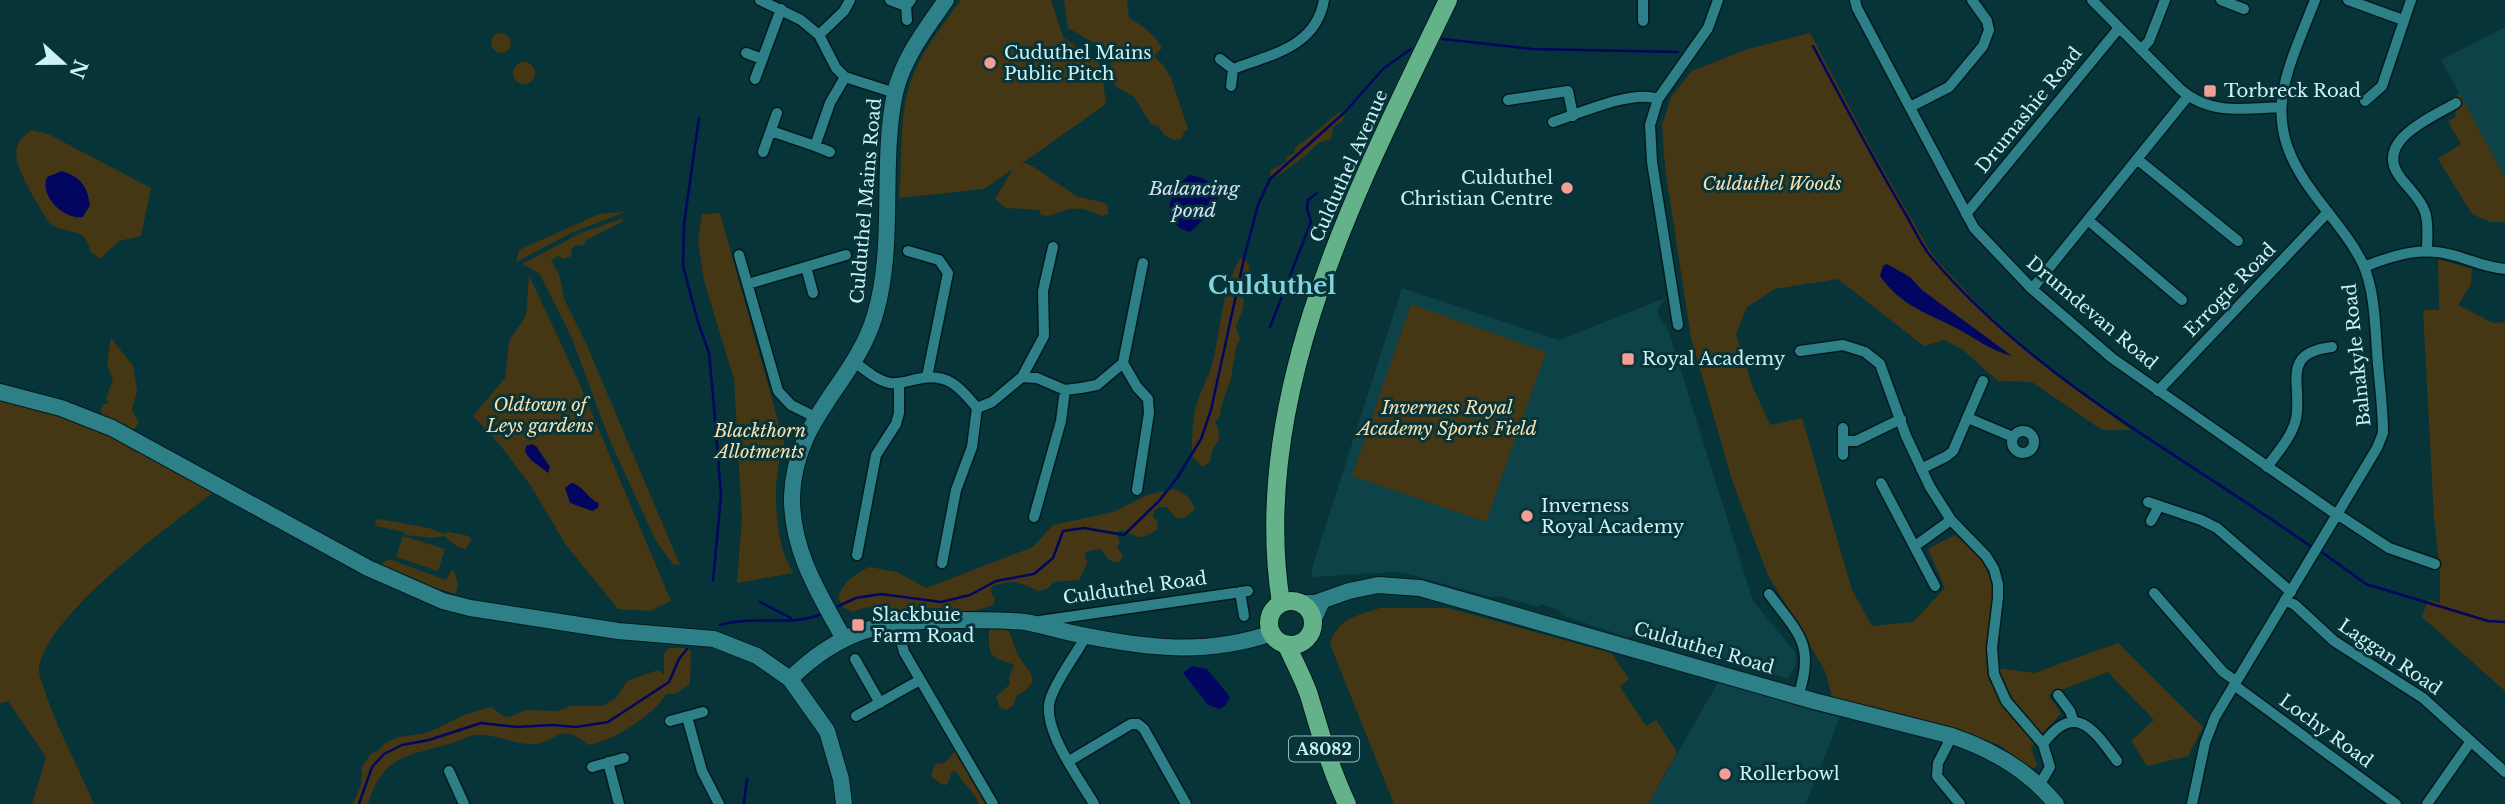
<svg xmlns="http://www.w3.org/2000/svg" width="2505" height="804" font-family="'Libre Baskerville',serif">
<rect width="100%" height="100%" fill="#073439"/>
<!-- built -->
<path fill="#0c4248" d="M2505 27V178L2441 60Z
M1402 288 1559 340 1668 297 1657 309 1661 322 1667 326 1753 601 1795 652 1796 664 1788 679 1640 634 1627 637 1561 615 1559 610 1541 604 1538 607 1498 596 1490 597 1416 576 1396 572 1311 577 1313 565Z
M1720 679 1813 710 1840 717 1806 804H1648Z"/>
<!-- green -->
<path fill="#463714" d="M961 0H1051L1063 37 1101 65 1106 104 1021 164 1026 163 1032 166 1078 197 1102 202 1108 206V214L1102 216C1091 211 1082 207 1069 209 1059 211 1051 218 1041 215L1039 210 1006 208 995 199 1013 169 984 189 899 198C903 159 898 116 912 78 923 49 943 25 961 0Z
M1064 0H1127L1129 18C1143 26 1154 34 1162 48L1154 56 1163 65 1171 78 1188 129 1185 131 1181 139C1171 142 1163 135 1158 126L1151 124 1134 97 1115 86 1109 55 1099 46 1068 28Z
M1810 33 1878 161 1933 256 1984 311 2042 363 2131 430H2102L2032 382 1998 381 1962 349 1944 340 1924 346 1838 279 1775 289 1747 307 1736 334 1752 385 1770 425 1802 418 1852 590 1872 626 1913 622 1945 588 1928 549 1955 535 1982 558 1994 589 1989 667 2034 673 2118 643 2203 727 2188 756 2147 766 2131 741 2154 720 2108 672 2048 695 2061 713 2031 747 2037 765 2032 769 1999 745 1946 726 1833 700 1825 671 1767 573 1733 483 1691 338 1665 167 1662 125 1671 97 1692 71 1748 49Z
M491 43a10 10 0 1 1 20 0a10 10 0 1 1-20 0Z
M513 73a11 11 0 1 1 22 0a11 11 0 1 1-22 0Z
M2460 94 2505 178V222H2490L2472 214 2438 159 2461 144 2448 121 2456 117 2455 112 2459 107 2454 97Z
M1339 112 1345 115 1341 122 1333 127 1331 139 1318 143 1305 156 1276 177 1270 175 1271 170 1286 162V157L1295 153 1294 149 1299 144 1302 143Z
M31 130 48 134 151 188 141 236 119 241 100 259 90 251C86 225 66 236 49 223 40 207 11 165 17 147 19 140 25 135 31 130Z
M625 212 571 233 516 262 519 250 599 214Z
M720 213 785 446C772 471 775 520 782 547 784 556 789 564 793 573L737 583 742 518 734 379 704 281 698 241 702 214Z
M623 218 622 222 586 240 583 246 576 245 571 249 572 256 564 259 558 256 551 260 559 274 564 299 585 341 680 565 673 564 656 541 610 441 571 336 539 273 522 264 581 233Z
M1240 258 1248 263 1252 281C1236 294 1246 293 1243 308 1242 314 1238 320 1236 326L1240 339 1236 348 1231 379 1222 403 1220 416 1215 422 1218 427 1219 440 1212 450 1210 462 1202 467 1192 456C1192 437 1192 415 1199 397 1205 383 1211 371 1214 357 1221 322 1223 289 1240 258Z
M2438 259 2472 269 2471 284 2458 305 2493 323 2505 322V691L2422 617 2428 600 2440 603V572L2434 517 2423 310H2439Z
M529 275 580 385 671 601 650 611 618 609 566 545 531 486 500 445 473 416 505 378 509 341 526 316Z
M1411 304 1546 352 1486 522 1352 476Z
M111 338 133 366 137 391 132 410 139 422 133 431 102 417 101 409 104 404H109L106 399 113 379 107 364Z
M0 399C77 414 146 454 215 491 173 523 41 618 39 671 39 677 44 686 45 692 58 730 78 767 94 804H32L46 757 8 701 0 703Z
M1174 489C1186 493 1190 498 1195 509L1184 518H1179L1174 516 1167 507H1159L1154 511 1153 517 1158 522 1157 530C1135 542 1142 537 1121 530L1116 532 1120 542 1117 547 1123 556 1120 562C1110 564 1106 556 1101 549L1085 552 1087 563 1079 580 1054 582 1047 589 1038 591C1015 580 1017 580 992 586L991 593 995 599 993 605C975 613 943 615 923 614 899 613 877 600 853 612L844 608 838 598C842 583 855 574 869 567L897 572 926 588 1033 547 1053 525 1113 512 1147 495Z
M378 519 429 528 444 534 448 532 469 536 471 540 466 549C456 548 452 542 445 536L432 538 406 535 404 532 376 526 375 521Z
M403 536 445 549 438 571 396 557Z
M389 559 446 580 451 571 454 570 458 585 456 594 427 585 417 579 413 580 380 565Z
M1380 608H1448L1611 653 1629 679 1620 687 1646 726 1656 720 1677 752 1648 804H1394L1330 644C1338 618 1356 616 1380 608Z
M994 625 1006 627C1013 638 1013 645 1018 655 1023 665 1031 669 1033 682L1025 691 1017 695 1013 706 1006 710 1000 708 996 697 1010 684 1009 677 1014 665C991 656 988 659 989 630Z
M669 648H687L691 651 690 684 675 694H666C653 716 613 741 588 745 557 719 558 745 529 744 511 743 492 733 475 735 466 736 458 742 449 744 407 756 382 756 368 804H352C359 792 364 782 361 768L371 754 380 749 386 742 399 737 427 733 464 715 491 707 503 716 509 717 526 710 558 711 570 706H603L616 698 627 681 658 670 664 675V653Z
M956 750 991 804H979C974 791 962 783 956 771L952 772 947 785 941 784 931 776 935 764 945 763Z"/>
<!-- water -->
<path fill="#020660" d="M62 171C80 177 87 185 90 205L83 217C64 220 39 196 47 177Z
M1190 175 1202 178 1220 188C1220 207 1203 220 1190 232 1158 224 1168 190 1190 175Z
M1887 264 1910 277 1922 290 2012 356C1992 351 1976 339 1958 329 1926 312 1902 307 1880 276L1883 266Z
M532 444 536 446 550 467 548 473 531 460 525 452 526 446Z
M571 483C584 485 587 499 599 503L598 508 592 511 570 503 565 488Z
M1192 666 1207 669 1230 697 1226 705 1220 709 1208 705 1183 673Z"/>
<g fill="none" stroke-linecap="round" stroke-linejoin="round">
<!-- stream -->
<path stroke="#020660" stroke-width="2.5" d="M1442 39 1533 49 1678 52
M1813 46C1842 100 1871 155 1902 208 1912 224 1920 244 1932 258 2035 380 2182 455 2310 546
M699 118 684 224 683 266 698 322 709 353 713 395 721 495 713 581
M1270 327 1311 222 1307 208 1308 200 1317 193
M2323 553 2366 584 2488 621 2505 622
M760 602 791 618
M834 608 856 598 881 594 941 602 970 595 996 581 1034 574 1053 558 1063 531 1084 528 1124 535 1159 501 1177 478 1201 439 1211 410 1245 254 1258 205 1270 179 1345 112 1384 68 1411 49
M720 625C753 615 791 627 822 614
M744 803 747 779
M359 804 372 767 384 754 402 745 429 740 481 723 517 727 552 725 576 727 608 722 669 682 679 659 687 649"/>
<!-- street casing -->
<g stroke="#021a1d" stroke-width="13">
<path id="street" d="M760 0 801 20 819 35 836 68 845 77 895 93
M890 0 906 6
M1855 0 1857 8 1974 228 2032 289 2112 358 2337 515
M2092 0 2180 89C2209 115 2244 109 2280 107
M2221 0 2244 9
M2348 0 2403 20
M907 20 906 6 911 0
M1643 21V0
M819 35 844 11 850 0
M2141 50 2149 41 2165 0
M746 53 762 59
M1220 59 1233 69C1272 54 1316 47 1324 0
M755 79 781 9
M1231 86 1233 69
M1508 100 1568 91 1573 116
M2365 101 2382 86 2411 0
M1910 107 1949 87 1983 46 1989 30 1987 21 1972 0
M1553 122C1578 114 1633 89 1658 99
M771 131 815 146 830 103 845 77
M815 146 830 152
M763 152 777 113
M2137 159 2238 241
M1966 214 2119 28
M2088 220 2182 300
M2427 250C2427 238 2429 224 2425 212 2421 199 2408 188 2400 177 2373 141 2431 118 2456 103
M908 251 939 260 948 273 927 377
M739 255 778 391 791 405 815 417
M806 267 813 293
M2364 267C2396 254 2423 246 2456 256 2473 261 2488 268 2505 269
M748 284 846 255
M2032 289 2188 96
M1678 325 1652 162 1650 125 1658 99 1708 28 1718 0
M1800 351 1843 345 1865 352 1880 364 1906 436 1930 487 1951 520 1986 556 1994 569 1998 584V598L1992 648 1994 674 2006 701 2043 744 2050 767 2040 784
M853 361C864 369 876 380 890 383 900 384 908 381 917 379 947 372 960 387 977 408L972 447 956 490 942 563
M1123 363 1137 387 1148 399 1149 413 1137 490
M1022 377 1044 336 1043 291 1053 247
M2158 391 2328 212
M977 408 992 402 1022 377 1037 378 1065 390 1081 388 1097 385 1123 363 1143 263
M1968 418 2013 437
M2012 442a11 11 0 1 1 22 0a11 11 0 1 1-22 0Z
M1843 441H1856L1901 419
M1843 455V428
M2267 467C2277 453 2292 437 2296 419 2303 385 2279 353 2332 347
M1921 469 1947 456 1953 451 1983 381
M1881 483 1935 586
M2148 502 2201 520 2217 528 2291 592
M2337 514 2389 548 2435 564
M1034 517 1061 421 1065 390
M2151 521 2159 506
M1915 546 1951 520
M857 555 876 455 896 424 899 413V383
M1240 592 1244 616
M2154 593 2223 672 2236 681
M1769 594C1798 633 1816 645 1798 696
M2285 600 2295 605 2334 641 2423 698 2505 772
M1040 621 1248 591
M896 622 904 652 993 804
M1086 636C1075 656 1059 676 1051 697 1039 726 1079 778 1094 804
M855 659 880 703
M2234 685 2396 804
M2058 695 2070 711 2073 720
M856 716 920 680
M687 717 702 771 719 804
M670 721 703 712
M1952 736 1938 763 1937 776 1960 804
M2043 744C2075 700 2094 730 2117 761
M1069 761 1131 724H1138L1144 729 1186 804
M608 762 619 804
M592 767 624 758
M449 771 464 804
M2192 804 2205 743 2215 717 2377 448 2383 433C2383 410 2380 387 2378 364 2375 332 2376 294 2363 264 2350 238 2331 217 2314 194 2258 120 2285 77 2315 0
M2427 804 2471 741"/>
</g>
<!-- secondary casing -->
<g stroke="#021a1d" stroke-width="18">
<path id="secondary" d="M0 392 61 408 112 428 368 568 443 601 470 608 618 631 714 639 757 656 790 679 827 731 841 779 844 804
M1302 603H1315L1349 591 1378 585 1420 588 1814 701 1952 736C1993 750 2028 770 2056 804
M1313 621 1322 601
M844 639C819 594 791 550 792 496 795 416 855 383 875 315 896 244 880 165 895 93 903 58 926 29 946 0
M790 679C842 628 885 620 956 620 979 620 1002 620 1025 622 1043 625 1060 631 1077 634 1145 648 1205 656 1272 633"/>
</g>
<!-- primary casing -->
<g stroke="#021a1d" stroke-width="20">
<path id="primary" d="M1269 623a22 22 0 1 1 44 0a22 22 0 1 1-44 0Z
M1281 603C1248 393 1360 183 1448 0
M1286 644C1294 661 1303 678 1309 695 1320 732 1330 768 1347 804"/>
</g>
<!-- street -->
<use href="#street" stroke="#2d8088" stroke-width="10"/>
<!-- secondary -->
<use href="#secondary" stroke="#2d8088" stroke-width="16"/>
<!-- primary -->
<use href="#primary" stroke="#63b289" stroke-width="18"/>
</g>
<!-- markers -->
<g fill="#f59c94" stroke="#073439" stroke-width="2.5">
<circle cx="990" cy="63" r="7"/>
<rect x="2203" y="84" width="14" height="14" rx="3.5"/>
<circle cx="1567" cy="188" r="7"/>
<rect x="1621" y="352" width="14" height="14" rx="3.5"/>
<circle cx="1527" cy="516" r="7"/>
<rect x="851" y="618" width="14" height="14" rx="3.5"/>
<circle cx="1725" cy="774" r="7"/>
</g>
<g text-anchor="middle" dominant-baseline="central" stroke-width="6" stroke-linejoin="round" paint-order="stroke">
<!-- shield labels -->
<rect fill="#073439" stroke="#91b9bd" stroke-width="2" x="1289" y="736.5" width="70" height="25" rx="5"/>
<g font-size="16" font-weight="bold" fill="#ccf2f6">
<text x="1324" y="749">A8082</text>
</g>
<!-- poi labels -->
<g font-size="18" fill="#ccf2f6" stroke="#073439" text-anchor="start">
<text x="1004" y="53">Cuduthel Mains<tspan x="1004" dy="21">Public Pitch</tspan></text>
<text x="2224" y="91">Torbreck Road</text>
<text x="1553" y="178" text-anchor="end">Culduthel<tspan x="1553" dy="21">Christian Centre</tspan></text>
<text x="1642" y="359">Royal Academy</text>
<text x="1541" y="506">Inverness<tspan x="1541" dy="21">Royal Academy</tspan></text>
<text x="872" y="615">Slackbuie<tspan x="872" dy="21">Farm Road</tspan></text>
<text x="1739" y="774">Rollerbowl</text>
</g>
<!-- street labels -->
<g font-size="18" fill="#ccf2f6" stroke="#073439">
<text transform="translate(2029 110) rotate(-51)">Drumashie Road</text>
<text transform="translate(1349 166) rotate(-66)">Culduthel Avenue</text>
<text transform="translate(866 201) rotate(-85)">Culduthel Mains Road</text>
<text transform="translate(2230 290) rotate(-46)">Errogie Road</text>
<text transform="translate(2092 313) rotate(40)">Drumdevan Road</text>
<text transform="translate(2357 355) rotate(-96)">Balnakyle Road</text>
<text transform="translate(1135 588) rotate(-8)">Culduthel Road</text>
<text transform="translate(1704 648) rotate(16)">Culduthel Road</text>
<text transform="translate(2390 657) rotate(34)">Laggan Road</text>
<text transform="translate(2326 731) rotate(36)">Lochy Road</text>
</g>
<!-- park labels -->
<g font-size="18" font-style="italic" fill="#f9e0ae" stroke="#073439">
<text x="1772" y="184">Culduthel Woods</text>
<text x="540" y="405">Oldtown of<tspan x="540" dy="21">Leys gardens</tspan></text>
<text x="1447" y="408">Inverness Royal<tspan x="1447" dy="21">Academy Sports Field</tspan></text>
<text x="760" y="431">Blackthorn<tspan x="760" dy="21">Allotments</tspan></text>
</g>
<!-- water labels -->
<g font-size="19" font-style="italic" fill="#d4e0f8" stroke="#073439">
<text x="1194" y="188">Balancing<tspan x="1194" dy="22">pond</tspan></text>
</g>
<!-- district labels -->
<g font-size="24" font-weight="bold" fill="#84d3dd" stroke="#073439">
<text x="1272" y="285">Culduthel</text>
</g>
</g>
<!-- north arrow -->
<g transform="translate(63 63) rotate(111)" stroke="#073439" stroke-width="5" paint-order="stroke">
<path d="M0-5L12 26L0 18L-12 26Z" fill="#ccf2f6"/>
<text y="-10" font-size="19" font-weight="bold" text-anchor="middle" fill="#ccf2f6">N</text>
</g>
</svg>
